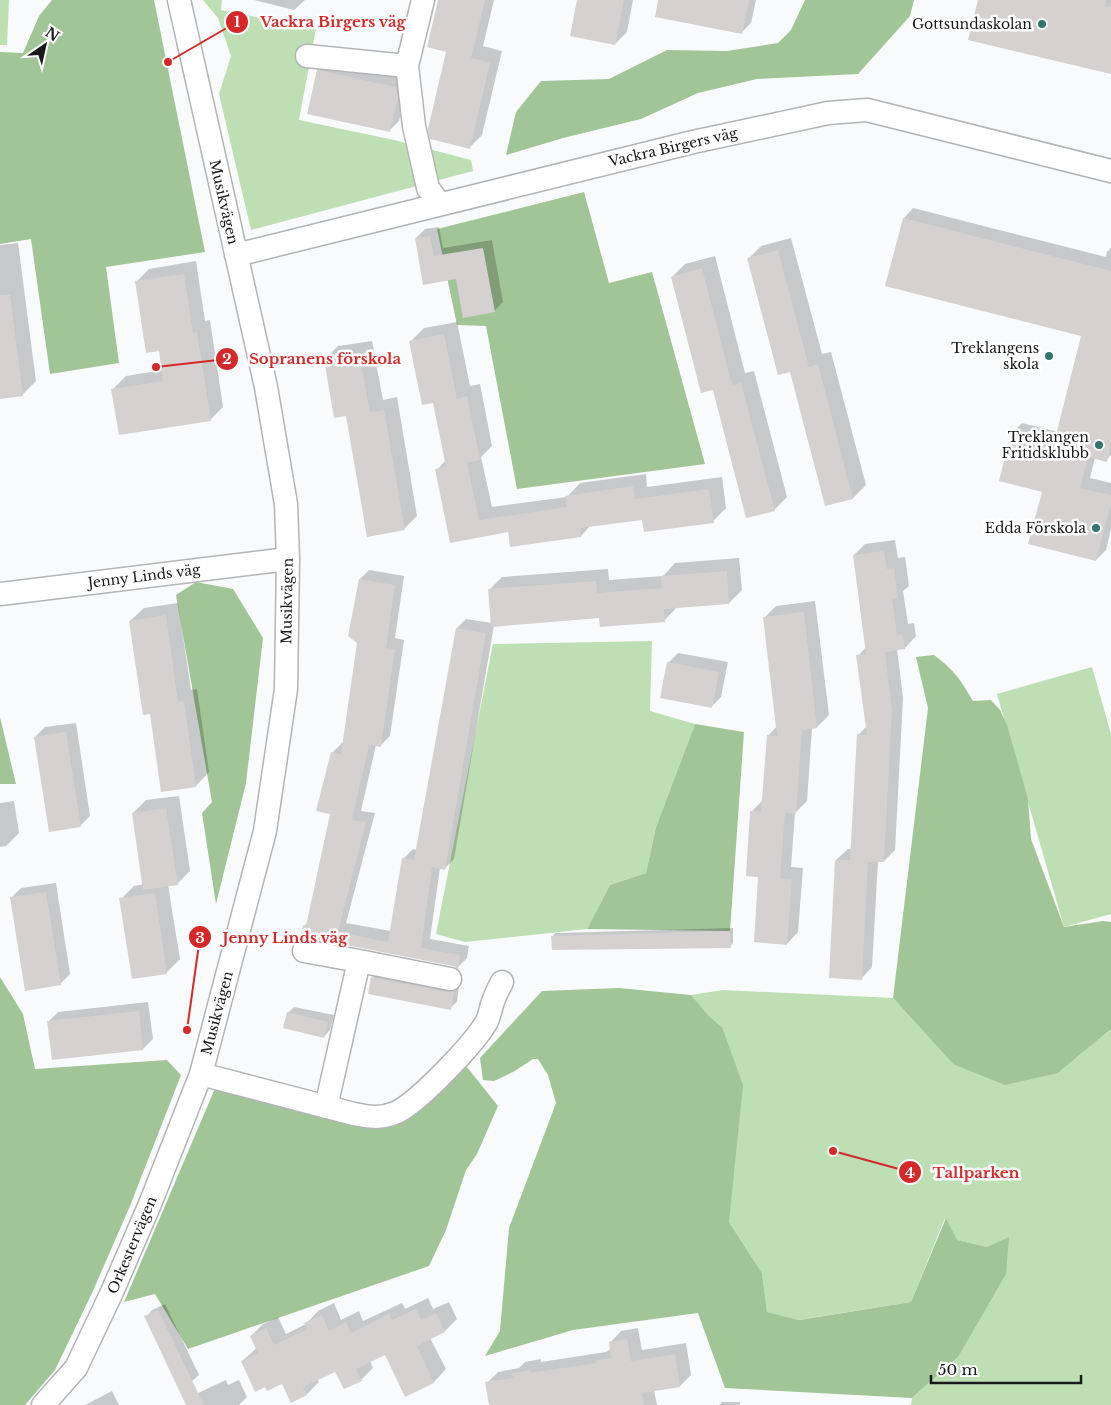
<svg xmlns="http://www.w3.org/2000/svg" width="1111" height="1405" font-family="'Libre Baskerville',serif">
<rect width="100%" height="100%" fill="#f8fafc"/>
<!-- green -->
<path fill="#bedfb4" d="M0 0H9L7 45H0Z
M203 0H222L221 10 316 29 299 120 394 140 471 160 473 171 251 230 219 94 231 56 218 18Z
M652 641 650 711 695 724 656 827 646 873 610 885 587 929 465 942 436 934 493 644Z
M1092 667 1111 734V914L1064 927 997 694Z
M723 990 893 998 953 1064 1058 1073 1111 1029V1405H911L912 1398 958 1357 987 1247 956 1240 945 1218 911 1302 798 1320 767 1312 762 1273 729 1222 722 1027 710 1017 691 995Z"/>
<!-- forest -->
<path fill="#a2c597" d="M52 0H154L205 252 106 267 119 363 50 374 31 239 0 244V52L23 53 39 16Z
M805 0H914L910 16 858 74 757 79 698 93 641 119 563 138 506 155 516 112 541 81 609 79 667 50 727 51 778 43 791 30Z
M584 192 609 283 652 272 705 464 517 489 486 326 457 325 437 229Z
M196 582 233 589 263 638 246 783 216 904 202 813 212 802 176 595Z
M934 655C955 671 960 679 973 701L991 700 1000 710 1007 725 1028 799 1031 839 1064 927 1103 921 1111 922V1029L1058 1073 1005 1085 953 1064 893 998 928 708 916 657Z
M0 717 16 784H0Z
M695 724 744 732 730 931 587 929 610 885 646 873 656 827Z
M0 977 23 1014 35 1069 167 1060 181 1075 130 1206 92 1293 55 1370 25 1405H0Z
M619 988 691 995 710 1017 722 1027 743 1085 729 1222 762 1273 767 1312 799 1320 911 1302 946 1218 957 1240 987 1247 1009 1237 1006 1274 958 1357 912 1398 725 1388 698 1313 573 1330 485 1356 500 1331 509 1228 556 1103 548 1075 538 1059H533L513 1072 494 1081 483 1080 480 1058 542 991Z
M459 1057 498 1106 477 1154 466 1170 446 1230 429 1266 188 1349 155 1294 124 1302 219 1079 373 1118Z"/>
<!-- shadow -->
<path fill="#0003" d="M254 0H305L294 10Z
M440 0H494L483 46 502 51 482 135 470 147 448 51Z
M578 0H633L627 32 615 44Z
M660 0H756L751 23 741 33Z
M979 0H1111V72Z
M328 61 406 78 407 87 399 121 389 131 318 71Z
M913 208 1106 257 1107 252 1111 248V455L1106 460 1095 457 1090 478 1111 483V529L1106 550 1096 560 1043 491 1012 433 1022 423 1058 432 1083 335 904 218Z
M439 227 443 248 492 240 503 302 494 311 457 278 424 284 416 238 425 229Z
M791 238 822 354 831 352 866 485 853 498 826 505 790 370 748 259 761 246Z
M18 243 36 381 23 394 0 397V245Z
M715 256 745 373 754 371 787 497 774 510 714 389 672 277 685 264Z
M196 261 205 321 210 320 223 407 210 420 113 389 126 376 163 370 160 349 136 282 149 269Z
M457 322 470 386 480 384 492 446 481 457 492 507 567 497 580 483 646 474 647 487 722 477 726 508 713 521 643 518 591 525 581 536 509 530 451 542 437 470 446 460 434 402 411 341 424 328Z
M372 341 383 400 397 397 417 516 404 529 347 415 325 359 338 346Z
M895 540 898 558 905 557 909 586 903 591 908 624 914 623 916 636 905 648 897 649 903 698 895 850 884 861H878L872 967 861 979 836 860 848 849H852L858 735 867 726 858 656 866 647 854 555 865 544Z
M739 558 742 590 729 603 677 607 664 621 600 617 494 625 454 859 444 869 440 868 430 939 469 946 467 958 458 967 304 926 308 922 332 813V753L342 743 344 744 358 643 360 579 369 570 404 576 395 638 404 640 390 736 380 746 376 745 361 811 375 813 346 923 391 931 403 859 413 849 417 850 457 628 466 619 492 623 489 590 502 577 608 569 609 580 663 576 675 563Z
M815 601 829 715 817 727 812 728 807 801 795 813 791 867 803 868 798 932 787 944 760 875 752 811 763 800 768 736 777 726 764 618 776 606Z
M178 603 191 690 197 689 209 772 196 786 151 712 130 621 144 608Z
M678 653 728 662 721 697 711 707 668 663Z
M76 723 90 816 80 826 35 737 45 727Z
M179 796 190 871 177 884 168 885 180 959 166 973 121 899 134 886 144 884 133 813 146 800Z
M14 801 19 833 6 846 0 847V803Z
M56 883 70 974 60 984 11 898 21 888Z
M733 928V943L730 946 553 936 555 933Z
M378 971 459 986 457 1002 450 1008 372 977Z
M148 1002 153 1039 143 1049 49 1021 58 1012Z
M294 1007 334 1015 330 1030 324 1037 288 1013Z
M428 1298 433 1309 449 1302 457 1319 445 1331 430 1338 446 1369 434 1382 405 1395 386 1354 370 1361 373 1368 361 1380 336 1370 317 1379 319 1382 307 1394 292 1401 283 1382 242 1361 257 1348 251 1336 263 1324 278 1317 286 1334 306 1324 318 1311 334 1303 341 1320 359 1311 363 1321 402 1303 405 1309Z
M165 1304 199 1375 192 1381 146 1317 152 1310Z
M638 1328 642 1350 686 1343 691 1375 680 1386 654 1390 657 1405H490L487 1383 498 1372 519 1368 525 1362 541 1359V1362L606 1352 611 1349 610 1343 621 1331Z
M226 1380 228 1385 239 1380 247 1397 239 1405H189V1403L198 1393Z
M112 1391 119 1405H85Z
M722 1402H740V1405H719Z"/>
<!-- building -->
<path fill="#d5d1d1" d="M438 0H485L471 58 490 63 470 149 430 139 428 129 446 52 427 47Z
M577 0H624L615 45 570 36Z
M658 0H749L742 34 655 17Z
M978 0H1106L1105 6 1111 7V74L968 40Z
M317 70 396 87 398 98 390 132 307 114Z
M903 218 1111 271V444L1107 462 1088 457 1080 488 1111 495V503L1096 561 1028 544 1042 492 999 481 1011 432 1054 443 1081 336 885 286Z
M430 236 434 256 483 248 495 312 463 318 456 279 423 285 415 238Z
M778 250 809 367 818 364 853 499 825 506 790 372 778 375 747 258Z
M702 268 732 385 741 383 775 511 746 518 713 390 701 393 671 277Z
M184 274 193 333 197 332 211 421 119 435 111 389 163 381 159 351 146 353 135 281Z
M0 295H10L23 396 0 399Z
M444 334 457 399 467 396 480 460 467 463 479 520 567 507 565 496 633 486 635 499 709 489 714 523 644 532 642 520 580 528 581 537 510 547 508 532 450 543 435 469 446 467 433 403 422 405 409 341Z
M359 353 370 412 384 410 405 530 367 537 346 416 334 418 324 359Z
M884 551 887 569 894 568 898 598 892 599 897 635 903 634 905 649 885 652 892 710 884 862H868L862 980 829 978 835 860H850L857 734 867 735 856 655 866 654 853 555Z
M727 571 729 604 664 609 665 622 600 627 599 618 491 627 488 589 596 581 597 593 662 588 661 576Z
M359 579 395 585 386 648 395 649 381 747 369 745 352 820 366 822 338 932 388 942 402 858 414 860 456 628 486 633 445 870 432 867 421 948 460 955 458 969 453 966 362 948 306 938 300 939 303 925 306 926 330 814 316 811 331 752 341 754 357 643 348 636Z
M804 612 817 728 802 730 796 814 785 813 780 878 792 879 787 945 754 942 758 877 746 876 750 811 761 812 767 735 777 736 763 617Z
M166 615 178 702 184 701 196 787 161 792 150 714 143 715 129 621Z
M667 662 719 672 712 708 660 698Z
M66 732 81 827 49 832 34 737Z
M166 808 178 885 143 890 132 813Z
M46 892 61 985 25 991 10 897Z
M155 893 167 974 132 979 119 898Z
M730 931 731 948 552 950 551 936Z
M371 977 447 992H454L451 1010 368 994Z
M139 1011 143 1050 52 1060 47 1021Z
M287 1012 328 1022 324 1038 283 1028Z
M416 1309 421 1320 436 1313 445 1332 417 1346 434 1383 405 1397 385 1355 356 1369 362 1381 344 1389 335 1372 303 1387 307 1395 291 1403 282 1384 267 1391 265 1387 255 1392 241 1361 258 1353 250 1336 266 1328 274 1345 308 1329 304 1323 322 1315 329 1331 346 1322 351 1333 389 1314 392 1320Z
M158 1310 204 1405H186L144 1316Z
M627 1339 631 1361 675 1354 680 1387 642 1393 644 1405H489L485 1382 513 1378 512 1373 530 1370V1373L597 1363 596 1360 611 1358 609 1342Z"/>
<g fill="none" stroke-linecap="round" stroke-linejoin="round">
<!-- minor casing -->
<g stroke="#b2b4b6" stroke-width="25">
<path id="minor" d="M307 56 407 66 423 0
M407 66 414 126 428 188 440 204
M236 255 693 142 828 113 867 110 1111 171
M0 594 288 559
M304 951 359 961 326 1107
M359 961 450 979
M201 1074 354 1114C368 1117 381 1119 395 1113 417 1104 475 1043 487 1021 490 1015 491 1006 494 999 496 993 499 988 502 982
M43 1405 76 1368 112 1292 150 1204 201 1074 265 831 286 689 288 559 286 504 266 387 179 0"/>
</g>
<!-- minor -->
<use href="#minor" stroke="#fff" stroke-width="22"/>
</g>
<!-- markers -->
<g fill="#31766a" stroke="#fff" stroke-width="2">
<circle cx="1042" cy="24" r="5"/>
<circle cx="1049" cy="356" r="5"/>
<circle cx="1099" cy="445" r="5"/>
<circle cx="1096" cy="528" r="5"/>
</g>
<g text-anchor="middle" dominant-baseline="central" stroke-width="5" stroke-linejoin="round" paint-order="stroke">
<!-- poi labels -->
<g font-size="14" fill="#18191a" stroke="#fff" text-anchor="end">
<text x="1032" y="24">Gottsundaskolan</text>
<text x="1039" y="348">Treklangens<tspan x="1039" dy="16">skola</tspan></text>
<text x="1089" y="437">Treklangen<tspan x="1089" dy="16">Fritidsklubb</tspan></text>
<text x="1086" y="528">Edda Förskola</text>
</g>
<!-- street labels -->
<g font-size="14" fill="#18191a" stroke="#fff">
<text transform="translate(673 147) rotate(-13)">Vackra Birgers väg</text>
<text transform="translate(224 202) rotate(77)">Musikvägen</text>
<text transform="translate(144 576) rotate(-7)">Jenny Linds väg</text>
<text transform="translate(287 601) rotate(-89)">Musikvägen</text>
<text transform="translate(217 1013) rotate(-75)">Musikvägen</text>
<text transform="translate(132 1245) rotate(-67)">Orkestervägen</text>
</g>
</g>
<!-- callouts -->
<path fill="none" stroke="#d62828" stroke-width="2" d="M168 62L237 22M156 367L227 359M187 1030L200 937M833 1151L910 1172"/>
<g fill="#d62828" stroke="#fff" stroke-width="2">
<circle cx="168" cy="62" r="5"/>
<circle cx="156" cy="367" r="5"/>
<circle cx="187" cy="1030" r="5"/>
<circle cx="833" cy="1151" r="5"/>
<circle cx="237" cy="22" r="12"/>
<circle cx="227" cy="359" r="12"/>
<circle cx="200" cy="937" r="12"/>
<circle cx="910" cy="1172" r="12"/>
</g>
<g font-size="15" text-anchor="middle" font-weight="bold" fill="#fff">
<text x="237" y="27">1</text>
<text x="227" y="364">2</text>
<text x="200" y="943">3</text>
<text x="910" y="1178">4</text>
</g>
<g font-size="15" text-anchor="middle" font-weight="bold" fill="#d62828" stroke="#fff" stroke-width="5" stroke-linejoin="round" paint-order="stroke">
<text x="333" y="27">Vackra Birgers väg</text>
<text x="325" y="364">Sopranens förskola</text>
<text x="285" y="943">Jenny Linds väg</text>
<text x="976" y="1178">Tallparken</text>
</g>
<!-- north arrow -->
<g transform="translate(45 45) rotate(34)" stroke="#ffffff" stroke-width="4" paint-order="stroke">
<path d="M0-4L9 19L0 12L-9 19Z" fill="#18191a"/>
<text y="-8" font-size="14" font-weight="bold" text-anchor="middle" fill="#18191a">N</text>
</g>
<!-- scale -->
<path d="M931 1375v8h150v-8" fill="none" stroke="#18191a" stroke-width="2.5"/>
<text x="938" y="1375" font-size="15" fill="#18191a" stroke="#ffffff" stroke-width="4" paint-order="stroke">50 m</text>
</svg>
